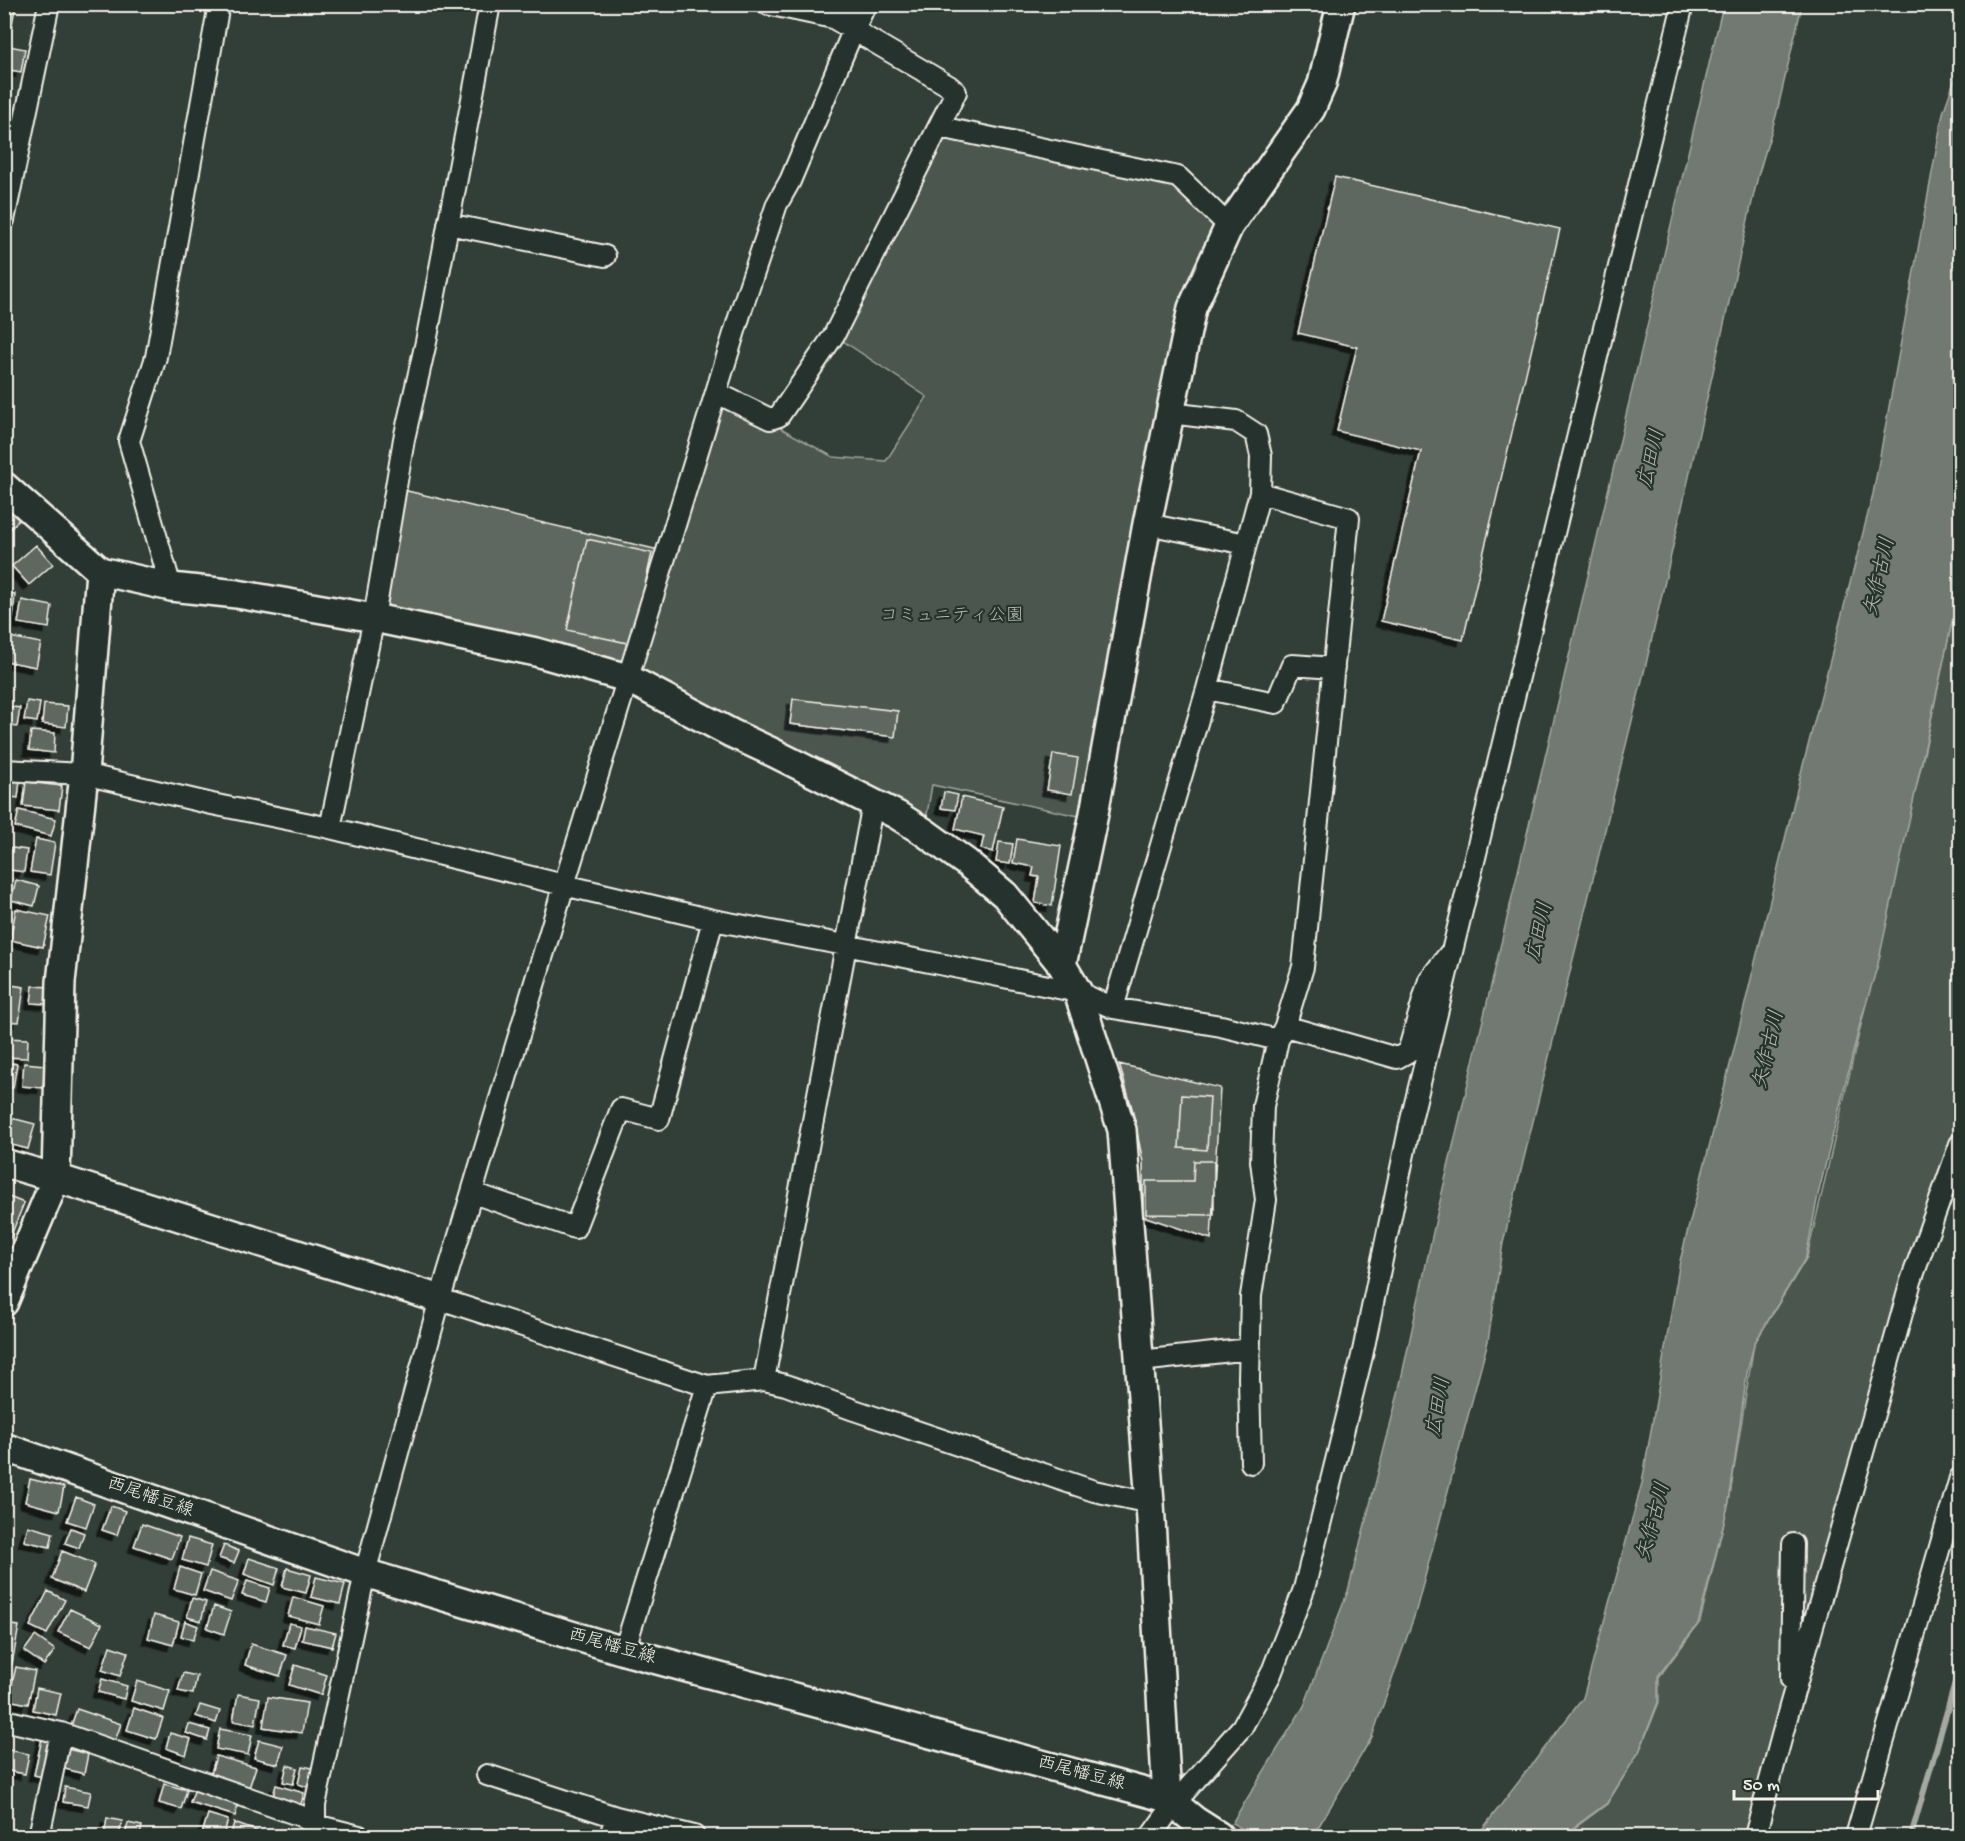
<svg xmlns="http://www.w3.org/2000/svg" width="1965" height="1841" font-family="'Gochi Hand','Klee One',sans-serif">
<defs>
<filter id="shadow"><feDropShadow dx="-5.5" dy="5.5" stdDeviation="0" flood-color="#0009"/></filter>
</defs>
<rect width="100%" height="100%" fill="#323e38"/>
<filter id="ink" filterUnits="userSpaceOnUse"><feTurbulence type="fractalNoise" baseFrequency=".0167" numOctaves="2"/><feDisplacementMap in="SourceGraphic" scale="12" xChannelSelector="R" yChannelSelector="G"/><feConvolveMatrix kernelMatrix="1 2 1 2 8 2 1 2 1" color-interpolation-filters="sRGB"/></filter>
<g filter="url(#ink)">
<!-- green -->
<path fill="#4c564f" stroke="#a0a49c" stroke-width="1.5" d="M940 127 1178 177 1229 226 1192 308 1093 819 932 785 924 832 627 678 717 393 833 457 886 461 927 397 834 335Z
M1960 583V1129L1872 1387 1750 1836H1564L1607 1804 1641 1748 1659 1702V1677L1700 1622 1729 1501 1754 1344 1807 1257 1924 754Z"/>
<!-- water -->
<path fill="#727972" stroke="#a6a9a1" stroke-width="1.5" d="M1723 5H1802L1776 116 1758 176 1646 664 1503 1243 1488 1341 1415 1614 1372 1737 1313 1836H1254L1232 1823 1304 1706 1348 1591 1397 1398 1437 1214Z
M1960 64V585L1878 964 1860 1024 1818 1195 1806 1257 1754 1344 1747 1373 1729 1502 1698 1624 1658 1676V1702L1639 1752 1607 1803 1562 1836H1477L1583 1698 1642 1483 1680 1261 1733 1053 1801 773 1873 494 1943 113Z"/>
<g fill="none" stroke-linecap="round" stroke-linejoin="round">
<!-- stream -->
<path stroke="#a6a9a1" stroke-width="6" d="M1911 1836 1960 1666"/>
</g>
<!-- building -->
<path fill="#5f6861" stroke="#f4f1e8" stroke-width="1.5" filter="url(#shadow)" d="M4 4H16L12 24 4 23Z
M4 45 25 49 21 72 4 69Z
M1335 177 1560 229 1463 640 1381 621 1421 451 1337 431 1357 347 1298 333Z
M403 490 659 550 620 667 382 615Z
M4 505 20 518 5 535H4Z
M587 539 652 553 632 644 567 630Z
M36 545 53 564 29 585 12 566Z
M4 593 15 594 13 618H4Z
M22 600 52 606 49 628 18 623Z
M10 637 41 643 36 667 5 661Z
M793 699 898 711 895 737 790 724Z
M27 701 40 703 37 722 24 720Z
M44 704 68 706 66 727 42 724Z
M6 706 20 708 17 727 4 725Z
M31 731 55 733 54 753 29 750Z
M1053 754 1078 758 1072 794 1047 790Z
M4 778 20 780 18 798 4 796Z
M26 782 62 786 59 810 23 806Z
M944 792 958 795 955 810 941 808Z
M962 797 1003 807 993 852 981 849 984 836 955 829Z
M19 810 56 819 51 836 15 827Z
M36 839 55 843 50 875 30 872Z
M1017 839 1061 846 1052 906 1035 903 1039 877 1032 876 1034 867 1013 863Z
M999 842 1013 844 1010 864 996 862Z
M5 847 27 850 24 872 4 869Z
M16 880 39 886 34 906 11 900Z
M16 909 50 916 43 947 10 940Z
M4 984 24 987 19 1022 4 1021Z
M33 986 49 987 48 1004 31 1003Z
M4 1038 28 1039 27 1058 4 1057Z
M4 1062 17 1064 13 1088 4 1087Z
M24 1063 45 1065 43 1088 22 1086Z
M1119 1064 1220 1088 1211 1239 1143 1216V1162L1132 1108Z
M1182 1095 1210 1097 1207 1150 1179 1148Z
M4 1116 35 1124 28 1149 4 1143Z
M1194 1161H1214V1215L1146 1214V1181H1193Z
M4 1195 24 1203 4 1253Z
M30 1479 64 1487 59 1511 25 1502Z
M76 1497 94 1504 86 1527 67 1521Z
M111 1506 125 1511 117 1535 102 1530Z
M142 1524 180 1537 172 1559 134 1546Z
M28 1526 53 1533 50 1547 24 1541Z
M71 1528 84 1533 79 1548 65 1543Z
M188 1538 212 1545 206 1567 182 1560Z
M224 1545 239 1551 234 1563 219 1558Z
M62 1551 95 1564 84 1592 52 1579Z
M249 1558 279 1568 274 1585 244 1574Z
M180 1567 201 1574 195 1595 174 1589Z
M287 1568 311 1575 306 1593 282 1587Z
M210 1571 239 1581 231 1601 203 1591Z
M316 1577 345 1584 340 1604 311 1597Z
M247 1581 270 1588 266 1602 242 1595Z
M48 1591 65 1600 47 1634 30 1626Z
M293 1597 324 1606 319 1624 288 1616Z
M192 1598 206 1602 201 1621 187 1617Z
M214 1606 231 1612 224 1634 207 1628Z
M70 1609 102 1624 91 1647 58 1632Z
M154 1615 179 1622 173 1645 148 1638Z
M185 1621 198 1626 193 1640 181 1636Z
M289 1623 301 1626 295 1648 283 1645Z
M4 1624 19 1626 12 1664 4 1663Z
M305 1626 336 1633 332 1647 302 1640Z
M35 1636 55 1650 44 1665 24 1651Z
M251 1644 287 1655 280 1676 245 1665Z
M110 1646 128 1652 120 1676 102 1670Z
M295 1665 327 1675 321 1695 289 1685Z
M16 1667 35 1671 28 1704 8 1700Z
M183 1673 197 1676 193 1694 178 1691Z
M102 1679 127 1686 124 1699 98 1692Z
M137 1681 170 1691 164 1711 131 1701Z
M37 1688 61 1693 56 1715 33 1710Z
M238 1694 260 1698 255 1725 233 1721Z
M268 1697 307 1703 302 1733 263 1727Z
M200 1705 220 1711 216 1723 196 1716Z
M134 1708 163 1718 156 1739 127 1730Z
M77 1709 121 1724 114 1744 70 1729Z
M189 1724 210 1730 207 1740 186 1733Z
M220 1729 252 1735 248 1755 216 1749Z
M170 1733 191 1739 186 1755 166 1748Z
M43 1734 57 1738 47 1778 34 1775Z
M259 1740 283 1746 278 1764 254 1758Z
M63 1748 88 1754 84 1774 58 1767Z
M4 1749 29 1754 25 1774 4 1770Z
M216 1756 256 1767 249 1788 210 1777Z
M287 1765 297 1768 293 1784 283 1782Z
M302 1766 313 1768 308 1787 298 1784Z
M164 1784 187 1790 181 1809 159 1803Z
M276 1785 304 1793 300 1808 272 1800Z
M65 1787 91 1792 88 1806 63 1802Z
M195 1789 239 1803 235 1816 190 1802Z
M208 1814 228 1820 223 1836 202 1834Z
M107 1818 122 1821 119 1836H104Z
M128 1823 142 1826 140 1836H125Z
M234 1823 268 1835 267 1836H230Z"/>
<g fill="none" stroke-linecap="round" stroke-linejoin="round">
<!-- street casing -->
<g stroke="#f4f1e8" stroke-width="24">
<path id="street" d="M846 4 853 31
M940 127 1178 177 1229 226
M4 220 49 4
M448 224 605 256
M717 393 770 419 779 416 834 335 956 92 949 86 833 18 767 4
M1147 524 1246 544
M171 587 129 441 156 357 219 4
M1207 689 1276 703 1292 665 1334 668
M4 770 84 774 212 804 330 828 564 885 713 920 845 945 1078 992 1113 1008 1221 1026 1278 1040 1285 1026 1303 967 1349 518 1260 493 1261 456 1256 434 1236 421 1170 413
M330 828 374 618 404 439 426 342 490 4
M1113 1008 1207 689 1260 493
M1285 1026 1397 1058 1408 1052 1429 980 1449 954
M473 1193 575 1228 621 1109 659 1119 713 920
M440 1299 707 1386 764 1380 786 1385 854 1410 1094 1491 1150 1503
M1140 1361 1250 1349
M764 1380 873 803
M1251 1463 1249 1378 1251 1296 1266 1200 1261 1161 1263 1106 1278 1040
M624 1651 707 1386
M1791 1679 1793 1544
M4 1720 61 1733 301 1816 315 1825 359 1836
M487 1775 616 1817 694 1836
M39 1836 61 1733
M313 1836 315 1825V1805L365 1573 440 1299 564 885 741 311 777 204 790 181 853 31 866 4
M610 1836 616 1817
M1151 1836 1174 1804 1242 1727 1271 1674 1304 1589 1362 1356 1411 1120 1683 4
M1755 1836 1790 1706 1876 1407 1911 1281 1960 1144
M1856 1836 1960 1478"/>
</g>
<!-- secondary casing -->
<g stroke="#f4f1e8" stroke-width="32">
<path id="secondary" d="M4 486 100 571 171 587 237 594 374 618 536 652 627 678 731 733 774 753 897 815 924 832 967 863 1005 895 1062 965 1078 992 1122 1130 1150 1503 1167 1798
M100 571 84 774 61 982 56 1178 440 1299
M1062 965 1093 819 1147 524 1192 308 1229 226 1311 109 1322 84 1341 4
M4 1163 56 1178 4 1302
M4 1447 365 1573 624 1651 1167 1798 1194 1820 1219 1836"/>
</g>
<!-- street -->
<use href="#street" stroke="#26332d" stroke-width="20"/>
<!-- secondary -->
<use href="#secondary" stroke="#26332d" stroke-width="27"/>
</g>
</g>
<g text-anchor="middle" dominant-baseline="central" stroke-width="4.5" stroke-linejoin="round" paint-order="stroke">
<!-- park labels -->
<g font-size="18" fill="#b9bbb2" stroke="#26332d">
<text x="952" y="616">コミュニティ公園</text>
</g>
<!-- street labels -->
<g font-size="18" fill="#f4f1e8" stroke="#26332d">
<text transform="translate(150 1498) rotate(19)">西尾幡豆線</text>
<text transform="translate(612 1647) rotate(16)">西尾幡豆線</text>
<text transform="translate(1081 1774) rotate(15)">西尾幡豆線</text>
</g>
<!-- water labels -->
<g font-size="20" font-style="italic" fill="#babbb3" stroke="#26332d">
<text transform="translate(1653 459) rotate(-77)">広田川</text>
<text transform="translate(1881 577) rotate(-77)">矢作古川</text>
<text transform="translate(1541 932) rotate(-77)">広田川</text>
<text transform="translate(1770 1050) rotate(-77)">矢作古川</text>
<text transform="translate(1440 1407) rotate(-80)">広田川</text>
<text transform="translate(1655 1522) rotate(-75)">矢作古川</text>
</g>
</g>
<!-- margin -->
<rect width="1965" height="1841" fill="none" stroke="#26332d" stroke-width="24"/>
<rect x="12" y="12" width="1941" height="1817" fill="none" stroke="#f4f1e8" stroke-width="2" filter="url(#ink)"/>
<!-- scale -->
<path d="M1734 1790v9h144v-9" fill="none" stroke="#f4f1e8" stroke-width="3"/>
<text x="1743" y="1790" font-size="18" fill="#f4f1e8" stroke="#26332d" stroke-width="4.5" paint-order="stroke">50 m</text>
</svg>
